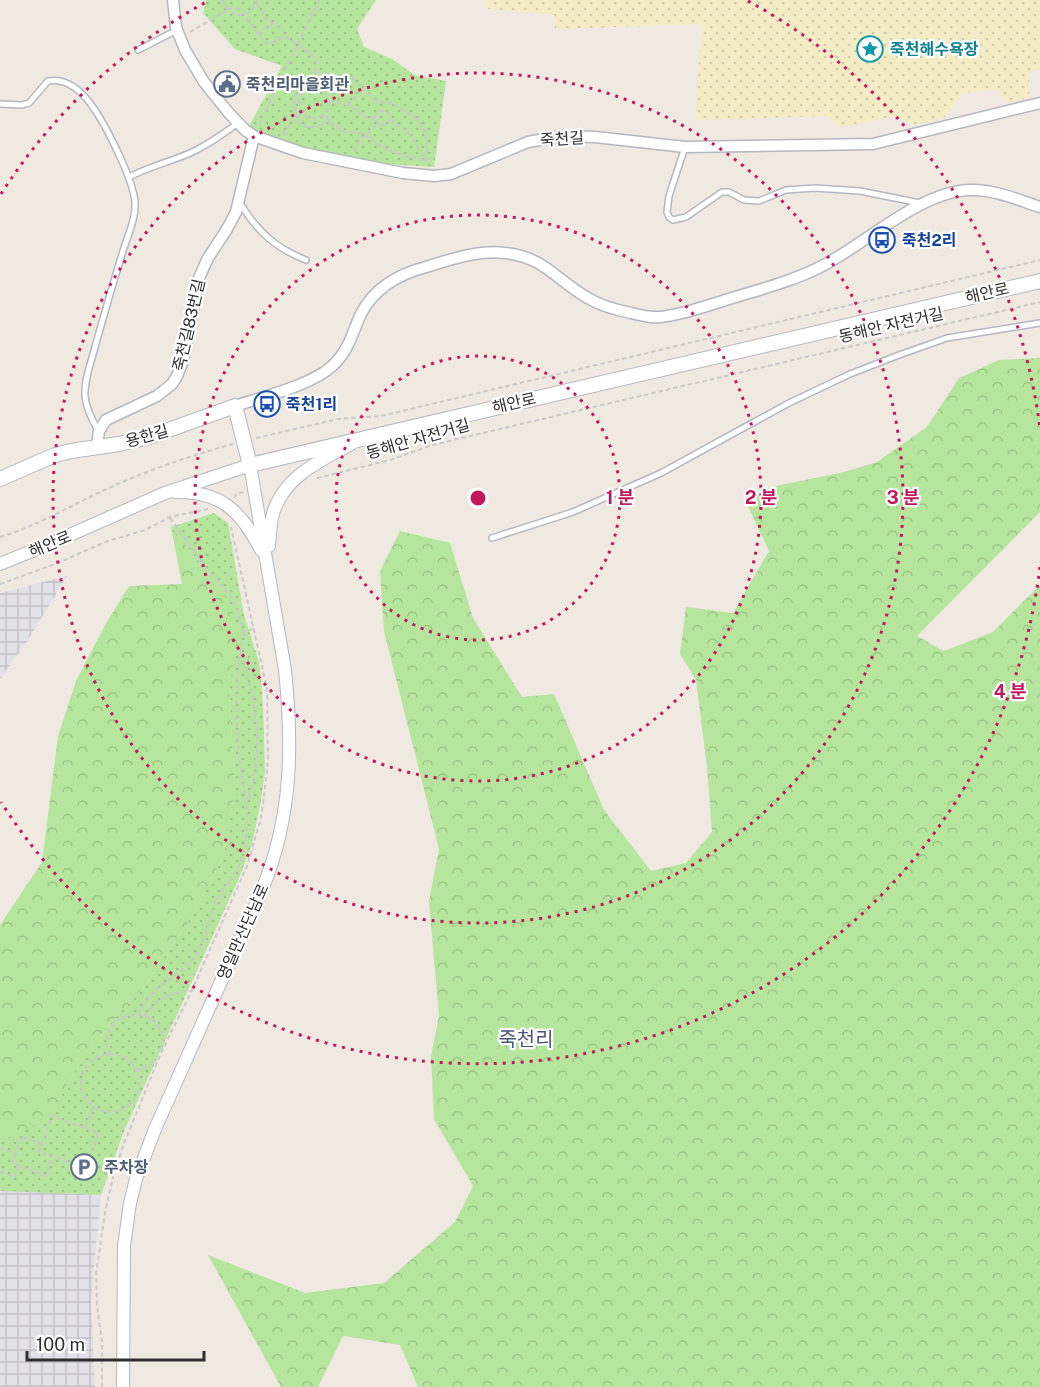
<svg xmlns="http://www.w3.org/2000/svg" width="1040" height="1387" font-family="'Public Sans','Noto Sans KR',sans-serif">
<defs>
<pattern id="industrial-grid" width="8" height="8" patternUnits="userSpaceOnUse" patternTransform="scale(1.5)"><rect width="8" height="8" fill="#e3e1e8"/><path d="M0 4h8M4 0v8" fill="none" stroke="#c3c1c7"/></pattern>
<pattern id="grass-dots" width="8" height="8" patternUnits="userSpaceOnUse" patternTransform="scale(1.5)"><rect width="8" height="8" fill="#b6e59e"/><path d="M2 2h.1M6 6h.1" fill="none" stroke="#9dc588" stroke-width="1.8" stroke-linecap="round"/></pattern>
<pattern id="forest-crowns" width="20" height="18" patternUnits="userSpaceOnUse" patternTransform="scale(1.5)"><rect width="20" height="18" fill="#b6e59e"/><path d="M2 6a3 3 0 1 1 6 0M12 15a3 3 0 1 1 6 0" fill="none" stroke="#9dc588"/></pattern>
<pattern id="sand-dots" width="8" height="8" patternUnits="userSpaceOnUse" patternTransform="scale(1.5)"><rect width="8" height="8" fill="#f3ecc5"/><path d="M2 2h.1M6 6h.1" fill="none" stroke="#d1cbaa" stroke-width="1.8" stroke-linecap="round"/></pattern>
</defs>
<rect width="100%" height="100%" fill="#efe9e1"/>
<!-- industrial -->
<path fill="url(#industrial-grid)" d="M67 576 28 640 0 679V593Z
M0 1190 101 1195 91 1300 95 1387H0Z"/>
<!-- grass -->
<path fill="url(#grass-dots)" d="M206 0H376L357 29 364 47 392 59 414 75 446 81 434 167 387 164 306 150 248 128 282 66 235 49 203 13Z
M214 513 228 523 244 615 259 662 262 689 264 732 265 771 260 806 252 844 239 878 124 1131 101 1195 2 1191 0 1190V1141L9 1137 51 1110 92 1044 148 982 195 911 224 855 235 788 229 692 232 666 222 590 171 527Z"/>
<!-- forest -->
<path fill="url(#forest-crowns)" d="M1040 358V512L917 636 944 651 993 632 1040 585V1387H418L400 1345 343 1336 318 1387H281L208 1255 305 1293 384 1283 455 1222 473 1186 434 1119 431 1056 439 1016 429 901 439 849 384 631 380 571 400 531 450 543 473 618 522 697 554 694 604 810 651 871 686 863 712 832 707 767 696 680 680 654 686 607 733 613 769 551 745 500 776 486 844 472 877 462 927 427 959 378 999 360Z
M171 527 222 590 233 612 238 632 229 692 235 788 224 855 195 911 148 982 92 1044 51 1110 33 1126 0 1141V925L42 862 58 736 76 681 105 625 129 586 182 584Z"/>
<!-- sand -->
<path fill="url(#sand-dots)" d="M486 0H1040V69L1029 72V97L1007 103 996 89 963 93 944 118 914 125 895 116 841 127 826 116 695 120 702 24 555 29V15L487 9Z"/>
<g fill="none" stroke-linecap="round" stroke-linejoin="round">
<!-- service casing -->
<g stroke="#b4b7c1" stroke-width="8">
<path id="service" d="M138 50 177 30
M0 104 22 105 29 103 48 81C69 77 84 94 95 110 108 130 133 179 135 202 136 218 128 235 123 251 113 283 104 315 95 347 91 363 84 380 85 396 86 409 92 420 98 430
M685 147 669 196 667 212 669 217 673 220 686 217 722 192H729L744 200 759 201 786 190 815 188 860 191 920 203
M129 177C150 166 170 162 190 153 208 145 223 134 238 123
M240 203C257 231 275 248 306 260
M492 538 573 512 661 473 789 403 850 374 899 355 947 338 1040 323"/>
</g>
<!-- minor casing -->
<g stroke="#b4b7c1" stroke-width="13">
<path id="minor" d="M173 0 176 27 185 50 204 82 228 112 245 130 254 136 303 153 403 173 434 176 451 174 528 142 562 136 595 137 685 147 873 144 1040 103
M235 406C262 397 312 385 332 366 345 355 351 339 357 323 367 296 389 279 416 270 443 262 477 249 505 253 545 257 557 281 588 298 601 306 616 310 631 313 643 316 656 319 667 316 688 313 709 305 729 299 761 289 794 281 824 265 866 243 920 192 969 190 994 189 1018 200 1040 207
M97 446 99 431 106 420 157 396 172 384 177 376 183 361 199 278 208 258 227 229 236 212 254 136"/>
</g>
<!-- tertiary casing -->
<g stroke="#b4b7c1" stroke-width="14">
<path id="tertiary" d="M175 492C221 491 241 511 261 550
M269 546C270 536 270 524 273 514 283 477 321 460 351 444
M0 564 47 545 165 493 250 465 285 670C293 747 292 817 262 890L155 1129 136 1179 130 1203 124 1246 123 1387"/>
</g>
<!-- secondary casing -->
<g stroke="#b4b7c1" stroke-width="16">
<path id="secondary" d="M0 479 55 455 71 451 119 444 149 437 235 406 250 465 1040 281"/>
</g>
<!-- path -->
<path stroke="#c9c9c9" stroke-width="2" stroke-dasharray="4.5 3" stroke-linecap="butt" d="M222 0C228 20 252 20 257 0
M257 4 267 20 279 27 285 36 311 54 315 59 316 66 312 88
M190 32 233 7C244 9 256 34 265 43H270L285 36
M259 35 267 26 272 25
M315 72 353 78 377 102C392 102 390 103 403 110 429 125 427 133 427 161L405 156 383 148 364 134 343 131 332 124 324 114
M314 79C307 84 299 88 295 95 293 100 293 104 294 109 297 131 312 130 329 121
M299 103a15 15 0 1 1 30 0a15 15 0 1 1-30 0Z
M330 101 348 105 365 117 376 118
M348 105 364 88
M376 118a7 7 0 1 1 14 0a7 7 0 1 1-14 0Z
M390 120 408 132 429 165
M259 125 319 0
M283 135 290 124 302 112
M354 152C360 135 368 135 379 123
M256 438 338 419 381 416 1040 260
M317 478 390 460 432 445 1040 302
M234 498 237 493 244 492
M170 518 206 568 233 599 244 632 253 629
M0 537C33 527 61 511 92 496 137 474 185 457 233 444
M0 584 58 563 105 542 145 530 170 517 208 509
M241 653C256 702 265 749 248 800
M139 1014C149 987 178 978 195 956 207 940 208 919 216 901 225 885 239 871 243 854 252 820 243 788 239 754 235 712 235 674 244 632
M145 1016C156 999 170 992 190 991
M81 1083a29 29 0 1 1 58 0a29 29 0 1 1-58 0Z
M110 1055C90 1005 173 1001 162 1049
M136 1070 150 1066 157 1059
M86 1127 93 1107
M42 1144 22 1137 12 1163 46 1176 52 1157
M0 1148 16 1153
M68 1162 39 1152 52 1116 99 1133 93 1150
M0 1172 15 1177 18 1166
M102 1387V1341L97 1306 96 1274 105 1213 114 1173 123 1146 161 1053 192 990 247 866 261 818 265 788 268 760 267 689 231 527"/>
<!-- service -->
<use href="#service" stroke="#fff" stroke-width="5"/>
<!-- minor -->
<use href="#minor" stroke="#fff" stroke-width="10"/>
<!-- tertiary -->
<use href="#tertiary" stroke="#fff" stroke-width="12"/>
<!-- secondary -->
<use href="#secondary" stroke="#fff" stroke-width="14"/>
</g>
<!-- distance rings -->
<g fill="none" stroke="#c2185b" stroke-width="3" stroke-dasharray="3 6">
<circle cx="478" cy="498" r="142"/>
<circle cx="478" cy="498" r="283"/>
<circle cx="478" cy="498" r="425"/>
<path d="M1040 567A566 566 0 0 1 1 802M1 194A566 566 0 0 1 208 1M748 1A566 566 0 0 1 1040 429"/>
</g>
<!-- icons -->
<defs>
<g id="sight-ring" transform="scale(1.35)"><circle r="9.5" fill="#fff" stroke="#0f9aa8" stroke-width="1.5"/><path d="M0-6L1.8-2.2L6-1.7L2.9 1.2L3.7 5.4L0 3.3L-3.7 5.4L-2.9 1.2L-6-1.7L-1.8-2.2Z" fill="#0f9aa8"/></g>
<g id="civic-ring" transform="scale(1.35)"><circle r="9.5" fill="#fff" stroke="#5c6f8a" stroke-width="1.5"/><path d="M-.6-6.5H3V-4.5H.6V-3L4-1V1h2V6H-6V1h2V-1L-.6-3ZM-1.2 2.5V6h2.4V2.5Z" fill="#5c6f8a"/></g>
<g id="bus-ring" transform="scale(1.35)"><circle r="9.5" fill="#fff" stroke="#1a4fb4" stroke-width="1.5"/><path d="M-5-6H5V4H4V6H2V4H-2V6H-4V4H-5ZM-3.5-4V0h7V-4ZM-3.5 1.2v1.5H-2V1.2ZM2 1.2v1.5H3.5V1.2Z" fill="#1a4fb4"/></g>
<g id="parking-ring" transform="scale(1.35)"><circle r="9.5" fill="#fff" stroke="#5c6f8a" stroke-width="1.5"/><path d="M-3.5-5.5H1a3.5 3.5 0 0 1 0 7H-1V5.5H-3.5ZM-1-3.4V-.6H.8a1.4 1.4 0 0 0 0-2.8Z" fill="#5c6f8a"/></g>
</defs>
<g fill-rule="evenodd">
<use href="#sight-ring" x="870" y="49"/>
<use href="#civic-ring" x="227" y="84"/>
<use href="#bus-ring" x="882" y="240"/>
<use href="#bus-ring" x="267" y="404"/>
<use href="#parking-ring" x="84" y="1167"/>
</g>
<g text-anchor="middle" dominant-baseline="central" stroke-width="4.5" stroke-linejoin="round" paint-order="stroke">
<!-- culture labels -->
<g font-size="16" font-weight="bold" fill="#0d838f" stroke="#fff" text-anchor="start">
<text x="890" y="49">죽천해수욕장</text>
</g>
<!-- service labels -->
<g font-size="16" font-weight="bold" fill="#4e5e75" stroke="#fff" text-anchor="start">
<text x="246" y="84">죽천리마을회관</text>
<text x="104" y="1167">주차장</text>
</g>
<!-- street labels -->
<g font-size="16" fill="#2e2e2e" stroke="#fff">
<text transform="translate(562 139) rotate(-4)">죽천길</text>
<text transform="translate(987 293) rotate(-13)">해안로</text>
<text transform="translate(189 325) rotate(-77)">죽천길83번길</text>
<text transform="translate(891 325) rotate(-13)">동해안 자전거길</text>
<text transform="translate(514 403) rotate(-13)">해안로</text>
<text transform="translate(147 436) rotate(-16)">용한길</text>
<text transform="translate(418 439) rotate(-16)">동해안 자전거길</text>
<text transform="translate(50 544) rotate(-23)">해안로</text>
<text transform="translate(243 932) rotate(-66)">영일만산단남로</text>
</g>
<!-- transit labels -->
<g font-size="16" font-weight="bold" fill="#164399" stroke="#fff" text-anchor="start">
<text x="902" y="240">죽천2리</text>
<text x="286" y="404">죽천1리</text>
</g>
<!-- quarter labels -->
<g font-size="20" fill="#4d5680" stroke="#fff">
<text x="526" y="1039">죽천리</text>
</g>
</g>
<circle cx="478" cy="498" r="9" fill="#c2185b" stroke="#fff" stroke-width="3"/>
<g font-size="18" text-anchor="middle" font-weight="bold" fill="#c2185b" stroke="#fff" stroke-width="4.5" stroke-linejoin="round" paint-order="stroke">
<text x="620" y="504">1 분</text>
<text x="761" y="504">2 분</text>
<text x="903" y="504">3 분</text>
<text x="1010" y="698">4 분</text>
</g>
<!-- scale -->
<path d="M27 1351v9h177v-9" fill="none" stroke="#2e2e2e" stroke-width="3"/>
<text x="36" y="1351" font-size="18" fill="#2e2e2e" stroke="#ffffff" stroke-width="4.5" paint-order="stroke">100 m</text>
</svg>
